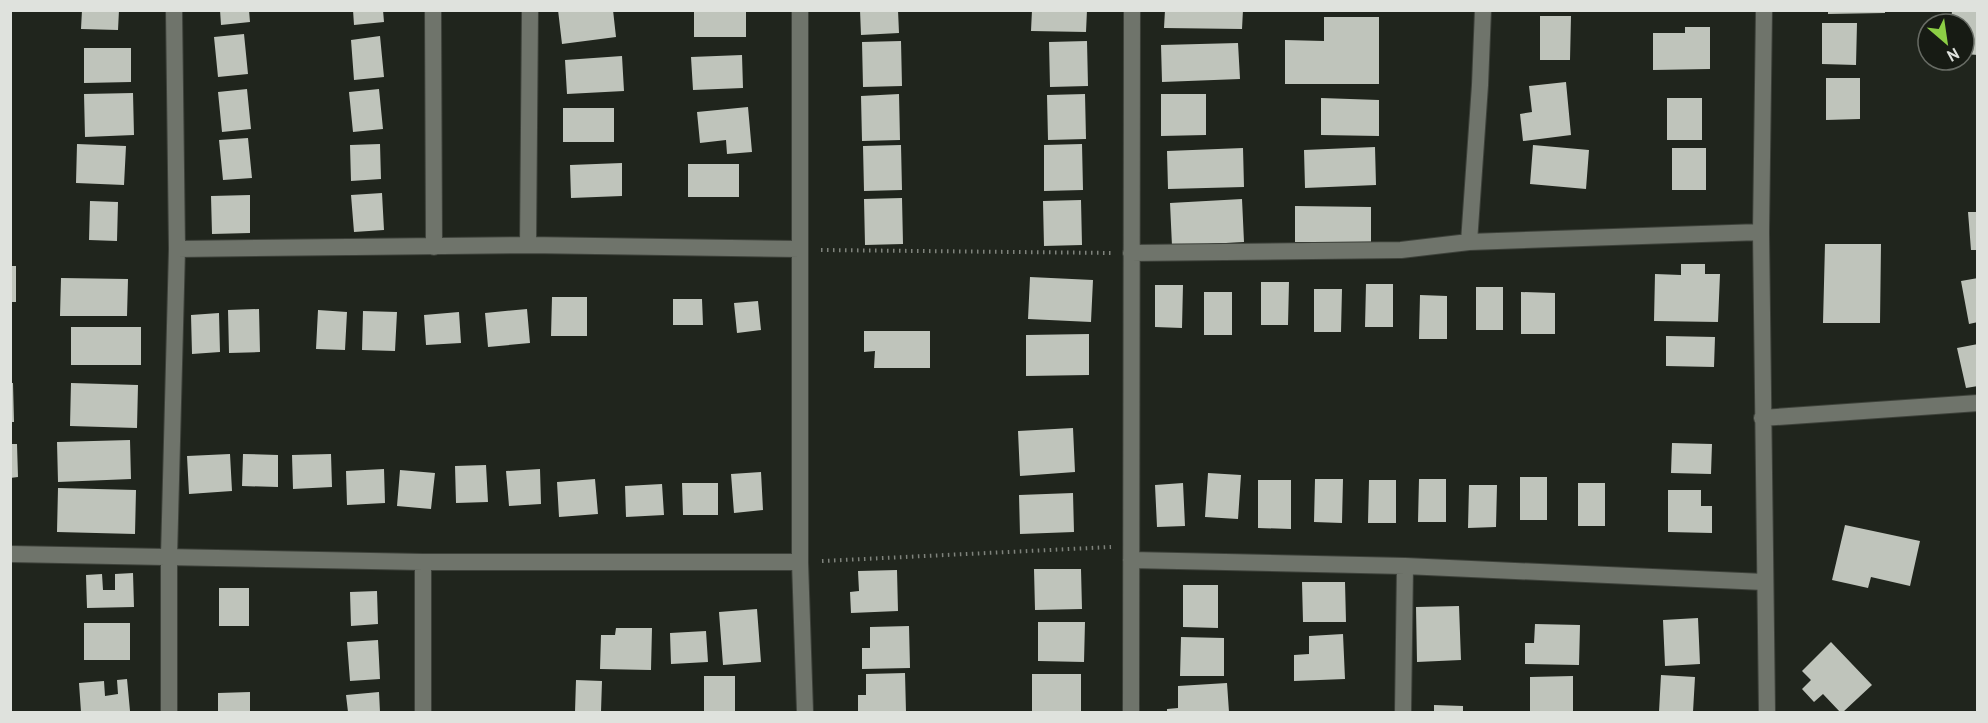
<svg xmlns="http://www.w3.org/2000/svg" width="1988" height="723" font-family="'PT Sans',sans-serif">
<rect width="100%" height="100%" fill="#20251d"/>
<!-- building -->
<path fill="#bfc4bb" d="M82 10H119L118 30 81 29Z
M220 10H249L250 22 221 25Z
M353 10H383L384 22 354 25Z
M558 10H613L616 37 562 44Z
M694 10H746V37H694Z
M860 10H898L899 33 861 35Z
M1032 10H1087L1086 32 1031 31Z
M1165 10H1243L1242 29 1164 28Z
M1828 10H1885V13L1828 14Z
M1952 10H1978V55L1964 54V24H1951Z
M1540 16H1571L1570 60H1540Z
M1324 17H1379V84H1285V40L1324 41Z
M1822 23H1857L1856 65 1822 64Z
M1685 27H1710V69L1653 70V33H1685Z
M244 34 248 74 218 77 214 37Z
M380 36 384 77 354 80 351 40Z
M901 41 902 86 863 87 862 42Z
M1087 41 1088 86 1050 87 1049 42Z
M1238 43 1240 79 1162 82 1161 45Z
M84 48H131V82L84 83Z
M742 55 743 88 693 90 691 57Z
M622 56 624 91 567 94 565 60Z
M1826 78H1860V119L1826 120Z
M1566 82 1571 135 1523 141 1520 114 1532 112 1529 86Z
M247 89 251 129 222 132 218 92Z
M379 89 383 129 353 132 349 92Z
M133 93 134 135 85 137 84 94Z
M899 94 900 140 862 141 861 96Z
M1085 94 1086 139 1048 140 1047 95Z
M1161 94H1206V135L1161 136Z
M1321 98 1379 100V136L1321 135Z
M1667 98H1702V140H1667Z
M748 107 752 152 727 154 726 140 700 143 697 112Z
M563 108H614V142H563Z
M248 138 252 178 223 180 219 140Z
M77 144 126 146 124 185 76 183Z
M380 144 381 179 351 181 350 145Z
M1082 144 1083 190 1044 191V145Z
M901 145 902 190 864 191 863 146Z
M1533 145 1589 150 1586 189 1530 184Z
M1375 147 1376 185 1305 188 1304 150Z
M1243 148 1244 187 1168 189 1167 151Z
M1672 148H1706V190H1672Z
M622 163V196L571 198 570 165Z
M688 164H739V197H688Z
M382 193 384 230 354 232 351 195Z
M250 195V233L212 234 211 196Z
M902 198 903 244 865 245 864 199Z
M1242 199 1244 242 1172 246 1170 203Z
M1081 200 1082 245 1044 246 1043 201Z
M90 201 118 202 117 241 89 240Z
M1295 206 1371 207V242H1295Z
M1968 212H1978V250H1971Z
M1825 244H1881L1880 323H1823Z
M1681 264H1705V274H1720L1718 322 1654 321 1655 274 1681 275Z
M10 266H16V302H10Z
M1030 277 1093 280 1091 322 1028 319Z
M61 278 128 279 127 316H60Z
M1978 278V322L1969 324 1961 281Z
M1261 282H1289L1288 325H1261Z
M1366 284H1393V327H1365Z
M1155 285H1183L1182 328 1155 327Z
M1476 287H1503V330H1476Z
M1314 289H1342L1341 332H1314Z
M1204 292H1232V335H1204Z
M1521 292 1555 293V334H1521Z
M1420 295 1447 296V339H1419Z
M552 297H587V336H551Z
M673 299H702L703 325H673Z
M758 301 761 330 737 333 734 303Z
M259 309 260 352 229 353 228 310Z
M527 309 530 343 488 347 485 313Z
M318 310 347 312 345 350 316 349Z
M363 311 397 312 395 351 362 350Z
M459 312 461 343 426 345 424 315Z
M219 313 220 352 192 354 191 315Z
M71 327H141V365H71Z
M864 331H930V368H874L875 351 864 352Z
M1089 334V375L1026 376V335Z
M1666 336 1715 337 1714 367 1666 366Z
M1978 344V386L1966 388 1957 348Z
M10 383H13L14 422H10Z
M71 383 138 385 137 428 70 426Z
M1073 428 1075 472 1020 476 1018 431Z
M130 440 131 479 58 482 57 442Z
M1672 443 1712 444 1711 474 1671 473Z
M10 444H17L18 477 10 478Z
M230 454 232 491 189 494 187 456Z
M243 454 278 455V487L242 486Z
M331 454 332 487 293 489 292 455Z
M486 465 488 502 456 503 455 466Z
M384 469 385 503 347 505 346 471Z
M540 469 541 504 509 506 506 471Z
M400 470 435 473 431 509 397 506Z
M761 472 763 510 734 513 731 474Z
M1208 473 1241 475 1238 519 1205 517Z
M1520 477H1547V520H1520Z
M595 479 598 514 559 517 557 482Z
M1315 479H1343L1342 523 1314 522Z
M1419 479H1446V522H1418Z
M1258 480H1291V529L1258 528Z
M1369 480H1396V523H1368Z
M682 483H718V515H683Z
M1183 483 1185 526 1157 527 1155 485Z
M1578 483H1605V526H1578Z
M662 484 664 515 626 517 625 486Z
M1469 485H1497L1496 527 1468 528Z
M58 488 136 490 135 534 57 532Z
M1668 490H1701V506H1712V533L1668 532Z
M1073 493 1074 532 1020 534 1019 495Z
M1845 525 1920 541 1910 586 1871 577 1868 588 1832 580Z
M1034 569H1081L1082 609 1035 610Z
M897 570 898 611 851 613 850 592 859 591 858 571Z
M133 573 134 607 87 608 86 575 102 574 103 590H115V574Z
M1302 582H1345L1346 622H1303Z
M1183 585H1218V628L1183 627Z
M219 588H249V626H219Z
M377 591 378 624 351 626 350 592Z
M1459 606 1461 660 1417 662 1416 607Z
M757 609 761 662 723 665 719 612Z
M1698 618 1700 664 1665 666 1663 620Z
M1038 622H1085L1084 662 1038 661Z
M84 623H130V660H84Z
M1535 624 1580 625 1579 665 1525 664V643H1534Z
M909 626 910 668 862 669V648H870V627Z
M616 628H652L651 670 600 669 601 635H615Z
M706 631 708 662 671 664 670 633Z
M1343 634 1345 679 1294 681V655L1309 654V636Z
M1181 637 1224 638V676H1180Z
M378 640 380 679 350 681 347 642Z
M1831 642 1872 685 1843 712H1840L1823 694 1814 702 1802 689 1811 680 1802 671Z
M905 673 906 712H858V695H866V674Z
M1032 674H1081V712H1032Z
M1661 675 1695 677 1693 712H1659Z
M704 676H735V712H704Z
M1573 676V712H1530V677Z
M127 679 130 711 81 712 79 683 104 681 105 696 118 694 117 680Z
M576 680 602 681 601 712H575Z
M1227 683 1229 712H1167V709L1178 708V686Z
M250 692V712H218V693Z
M379 692 380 712H348L346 695Z
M1434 705 1463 706V712H1434Z"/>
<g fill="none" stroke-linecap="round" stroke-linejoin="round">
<!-- minor casing -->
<g stroke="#3d413a" stroke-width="18">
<path id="minor" d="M433 10 434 247
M800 10V562L805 712
M1764 10 1761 232 1767 712
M1469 242 1480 85 1483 10
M528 245 530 10
M177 249 528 245 800 249
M1131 253 1401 250 1469 242 1761 232
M1762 418 1978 403
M10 554 423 562H800
M1131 560 1405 566 1764 582
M169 712V557L177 249 174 10
M423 712V562
M1131 712 1132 10
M1403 712 1405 566"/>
</g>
<!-- path -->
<path stroke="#7f837c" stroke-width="4" stroke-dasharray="1.5 4.5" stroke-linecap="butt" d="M821 250 1111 253
M822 561 1111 547"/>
<!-- minor -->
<use href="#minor" stroke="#6f746b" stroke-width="16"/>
</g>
<!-- border -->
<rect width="1988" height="723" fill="none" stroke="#dfe2dd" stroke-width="24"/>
<!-- north arrow -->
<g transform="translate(1946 42) rotate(151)"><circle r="28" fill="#171b14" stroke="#676b64" stroke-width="1.5"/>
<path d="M0-4.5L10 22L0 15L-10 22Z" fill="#8cce45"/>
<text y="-9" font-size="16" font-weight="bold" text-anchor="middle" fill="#dfe2dd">N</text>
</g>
</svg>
